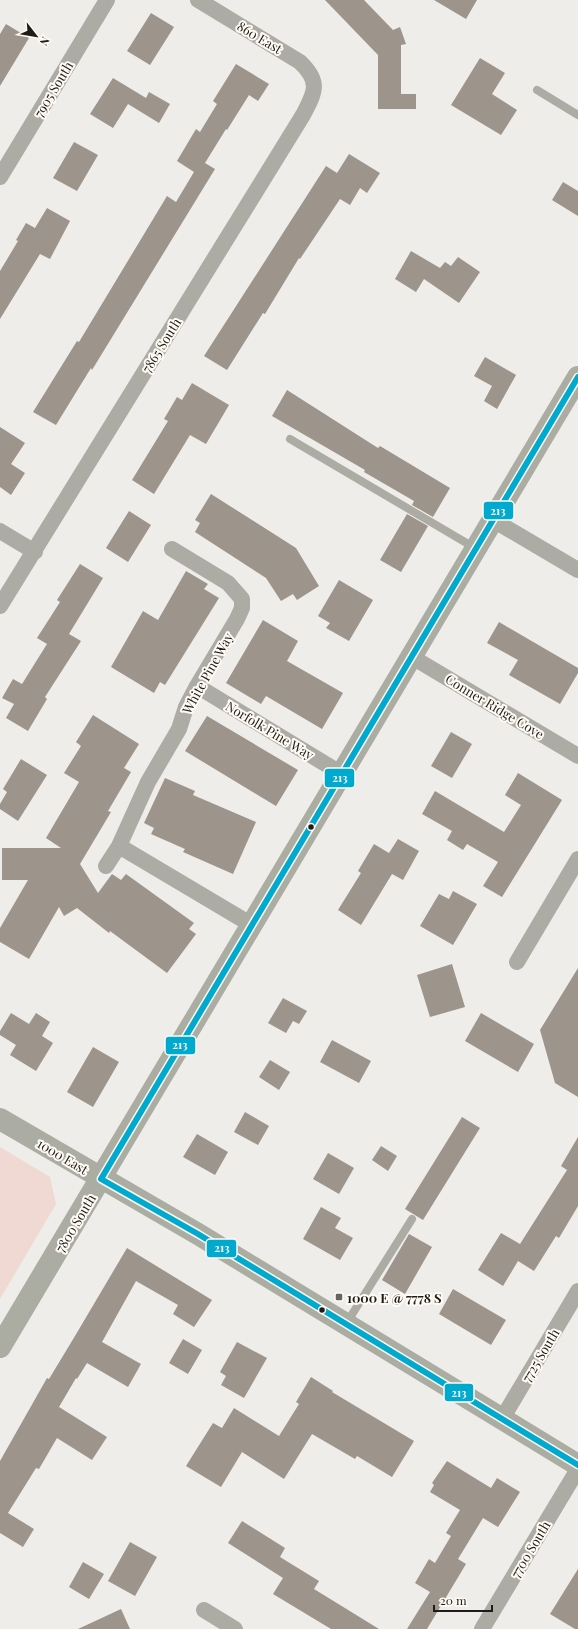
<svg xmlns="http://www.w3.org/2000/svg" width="578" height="1629" font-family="'Playfair Display',serif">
<rect width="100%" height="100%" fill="#eeede9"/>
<!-- green -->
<path fill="#f0d9d2" d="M0 1147 50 1177 56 1204 0 1299Z"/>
<!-- building -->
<path fill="#9d948b" d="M325 0H364L393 30 400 27 406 44 401 45V94H416V109H378V55Z
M434 0H477L466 19Z
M151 13 174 27 150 65 127 51Z
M6 24 29 38 0 86V34Z
M480 58 505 73 492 94 517 110 501 135 451 105Z
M236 64 269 84 258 101 249 95 227 130 226 129 205 163 215 169 92 370 91 368 56 425 33 412 77 341 79 342 167 196 176 202 194 172 177 161 196 129 200 132 217 104 213 101Z
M113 78 146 98 149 92 170 104 159 123 128 104 113 128 90 114Z
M74 142 98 155 77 191 53 178Z
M349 154 380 173 367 193 360 188 350 205 340 199 300 259 299 258 265 314 263 313 227 370 204 356 326 166 337 173Z
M563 182 578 191V216L552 200Z
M47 208 70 221 50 259 40 254 0 319V271L18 241 16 240 26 223 35 228Z
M411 251 440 268 445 262 451 266 458 257 480 272 459 303 424 279 416 292 395 279Z
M485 357 516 375 497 409 484 401 492 386 474 376Z
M192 383 229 405 206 444 190 435 154 494 132 480 168 421 164 419 177 397 182 400Z
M287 390 378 448 380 446 450 488 433 517 412 505 414 501 364 472 365 470 272 416Z
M0 427 25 443 11 464 25 473 11 495 0 487Z
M211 494 296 548 319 586 297 600 293 594 281 601 266 578 195 532 200 523 195 520Z
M129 511 151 525 128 562 106 548Z
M407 514 428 526 401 572 380 560Z
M80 564 103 578 69 634 81 641 45 697 47 699 28 731 6 718 14 704 2 698 13 679 22 684 47 644 37 638 60 602 57 600Z
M186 571 208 584 204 589 219 598 165 685 160 682 154 693 111 667 143 611 158 620Z
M339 580 373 600 349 641 326 628 330 623 318 616Z
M263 620 298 641 287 661 343 693 322 729 266 696 261 704 226 683Z
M499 622 578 668V673L560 704 509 675 518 660 487 643Z
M93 715 139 744 124 768 131 772 108 811 111 812 80 864 98 893 112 874 121 880 126 874 194 923 189 929 196 934 167 973 110 931 109 933 77 908 64 916 59 907 29 959 0 942V928L28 880H2V848H61L46 838 79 782 64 773 81 746 76 742Z
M207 716 298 770 276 806 185 751Z
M451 732 472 744 452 778 431 766Z
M21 759 47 775 18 821 0 809V804L7 792 3 789Z
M518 773 562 800 502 897 483 886 498 862 467 844 463 850 447 840 452 831 422 814 435 791 504 832 521 805 505 795Z
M165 778 195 791 193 795 256 822 233 874 183 852 185 849 151 834 154 828 144 823Z
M398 839 419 851 403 880 392 874 361 925 338 910 361 873 358 871 374 844 389 853Z
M453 891 477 904 453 945 420 926 439 894 449 899Z
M452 964 465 1007 430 1017 417 975Z
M578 968V1097L555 1083 540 1030Z
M283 998 307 1011 299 1024 293 1021 286 1033 268 1023Z
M11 1013 29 1024 36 1013 50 1022 42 1036 53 1043 36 1071 10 1055 16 1045 0 1035V1031Z
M481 1013 534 1044 518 1072 465 1041Z
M332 1040 371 1061 359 1083 320 1062Z
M93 1047 119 1062 93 1107 67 1092Z
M270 1060 290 1072 279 1090 259 1077Z
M245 1112 269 1126 258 1145 234 1132Z
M462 1117 480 1128 423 1220 405 1209Z
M197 1134 228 1152 215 1175 183 1157Z
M578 1137V1206L559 1238 556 1236 534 1271 518 1261 503 1286 478 1270 501 1233 520 1244 567 1170 561 1166Z
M381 1146 397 1156 388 1171 372 1160Z
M328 1153 354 1168 339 1194 313 1179Z
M321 1207 341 1218 335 1228 353 1238 340 1260 303 1239Z
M409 1234 432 1247 405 1294 382 1280Z
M127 1248 212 1300 194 1327 173 1314 178 1305 136 1281 102 1342 141 1364 128 1387 87 1363 77 1379 76 1378 59 1407 107 1437 92 1460 57 1438 39 1469 36 1468 8 1513 34 1529 23 1547 0 1533V1461L47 1378 49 1379 75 1336Z
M453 1289 506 1320 491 1345 439 1314Z
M183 1339 202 1350 188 1374 169 1363Z
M237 1342 267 1358 244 1398 221 1385 226 1376 220 1372Z
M311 1377 333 1391 332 1392 414 1441 392 1477 357 1456 355 1459 312 1434 284 1479 242 1452 221 1487 186 1466 213 1423 222 1428 234 1408 279 1436 299 1404 296 1402Z
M447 1461 491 1488 497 1478 520 1492 498 1527 483 1518 458 1559 466 1564 427 1629H407L430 1592 415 1583 429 1559 435 1563 451 1536 446 1533 460 1510 430 1492 434 1485 432 1483Z
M242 1521 285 1548 280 1557 319 1581 314 1589 379 1629H331L273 1594 283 1578 228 1543Z
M130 1542 157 1557 135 1596 108 1581Z
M83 1562 104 1574 89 1599 69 1587Z
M578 1569V1629H575L550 1614Z
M121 1609 130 1629H78Z"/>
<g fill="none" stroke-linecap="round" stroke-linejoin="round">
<!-- lane -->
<path stroke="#acaca4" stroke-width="8" d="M537 90 578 115
M290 439 475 548
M346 1324 412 1219"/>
<!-- street -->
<path stroke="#acaca4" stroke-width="16" d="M0 177 107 0
M493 520 578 570
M0 531 35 552
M0 606 303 115C315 92 321 82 300 62L198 0
M412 657 578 756
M197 686 342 774
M119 846 252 925
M106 866 119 846 148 782 179 729 186 707 197 686 237 619 242 608V599L228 583 172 549
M517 962 578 859
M502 1419 578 1291
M204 1610 235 1629
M482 1629 578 1469"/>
<!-- secondary -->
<path stroke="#abaca2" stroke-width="22" d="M0 1119 198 1234 578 1465
M0 1347 578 377"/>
<!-- bus-1 casing -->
<g stroke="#fffbf4" stroke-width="9">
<path id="bus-1" d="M101 1179 578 377
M101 1179 198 1234 578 1465"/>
</g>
<!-- bus-1 -->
<use href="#bus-1" stroke="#00a9ce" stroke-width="6"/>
</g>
<!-- markers -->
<g fill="#1d1c19" stroke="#fffbf4" stroke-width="1.5">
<circle cx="311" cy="827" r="3.5"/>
<circle cx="322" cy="1310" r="3.5"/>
</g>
<rect fill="#666562" stroke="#fffbf4" stroke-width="1.5" x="335" y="1293" width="8" height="8" rx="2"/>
<g text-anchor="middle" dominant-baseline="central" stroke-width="4" stroke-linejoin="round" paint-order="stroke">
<!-- street labels -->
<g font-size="13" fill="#1d1c19" stroke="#fffbf4">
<text transform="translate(260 37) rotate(31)">860 East</text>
<text transform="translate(53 89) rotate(-59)">7905 South</text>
<text transform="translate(161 345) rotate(-58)">7865 South</text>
<text transform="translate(207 673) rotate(-61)">White Pine Way</text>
<text transform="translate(495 706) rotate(31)">Conner Ridge Cove</text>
<text transform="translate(270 730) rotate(31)">Norfolk Pine Way</text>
<text transform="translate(63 1156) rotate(31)">1000 East</text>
<text transform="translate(75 1223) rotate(-59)">7800 South</text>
<text transform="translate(540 1355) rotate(-59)">7725 South</text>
<text transform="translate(530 1549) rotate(-59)">7700 South</text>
</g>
<!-- poi labels -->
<g font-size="13" font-weight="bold" fill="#1d1c19" stroke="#fffbf4" text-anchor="start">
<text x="347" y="1297">1000 E @ 7778 S</text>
</g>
</g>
<g stroke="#fffbf4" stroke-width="1.5">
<rect x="483" y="501" width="31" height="19" rx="4" fill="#00a9ce"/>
<rect x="324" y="768" width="31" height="20" rx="4" fill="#00a9ce"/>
<rect x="165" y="1036" width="31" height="19" rx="4" fill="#00a9ce"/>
<rect x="206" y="1239" width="31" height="19" rx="4" fill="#00a9ce"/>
<rect x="444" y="1383" width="30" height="19" rx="4" fill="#00a9ce"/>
</g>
<g font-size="11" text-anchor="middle" font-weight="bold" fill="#fff">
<text x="498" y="515">213</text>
<text x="340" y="782">213</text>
<text x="180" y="1049">213</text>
<text x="222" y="1252">213</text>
<text x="459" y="1397">213</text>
</g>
<!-- north arrow -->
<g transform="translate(36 36) rotate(121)" stroke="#fffbf4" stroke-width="3" paint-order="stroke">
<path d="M0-3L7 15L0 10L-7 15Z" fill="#1d1c19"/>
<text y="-6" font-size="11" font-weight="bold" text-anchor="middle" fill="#1d1c19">N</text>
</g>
<!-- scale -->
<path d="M434 1605v6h58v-6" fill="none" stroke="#1d1c19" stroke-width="2"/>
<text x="440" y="1605" font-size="12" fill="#1d1c19" stroke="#fffbf4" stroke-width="3" paint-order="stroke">20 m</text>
</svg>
